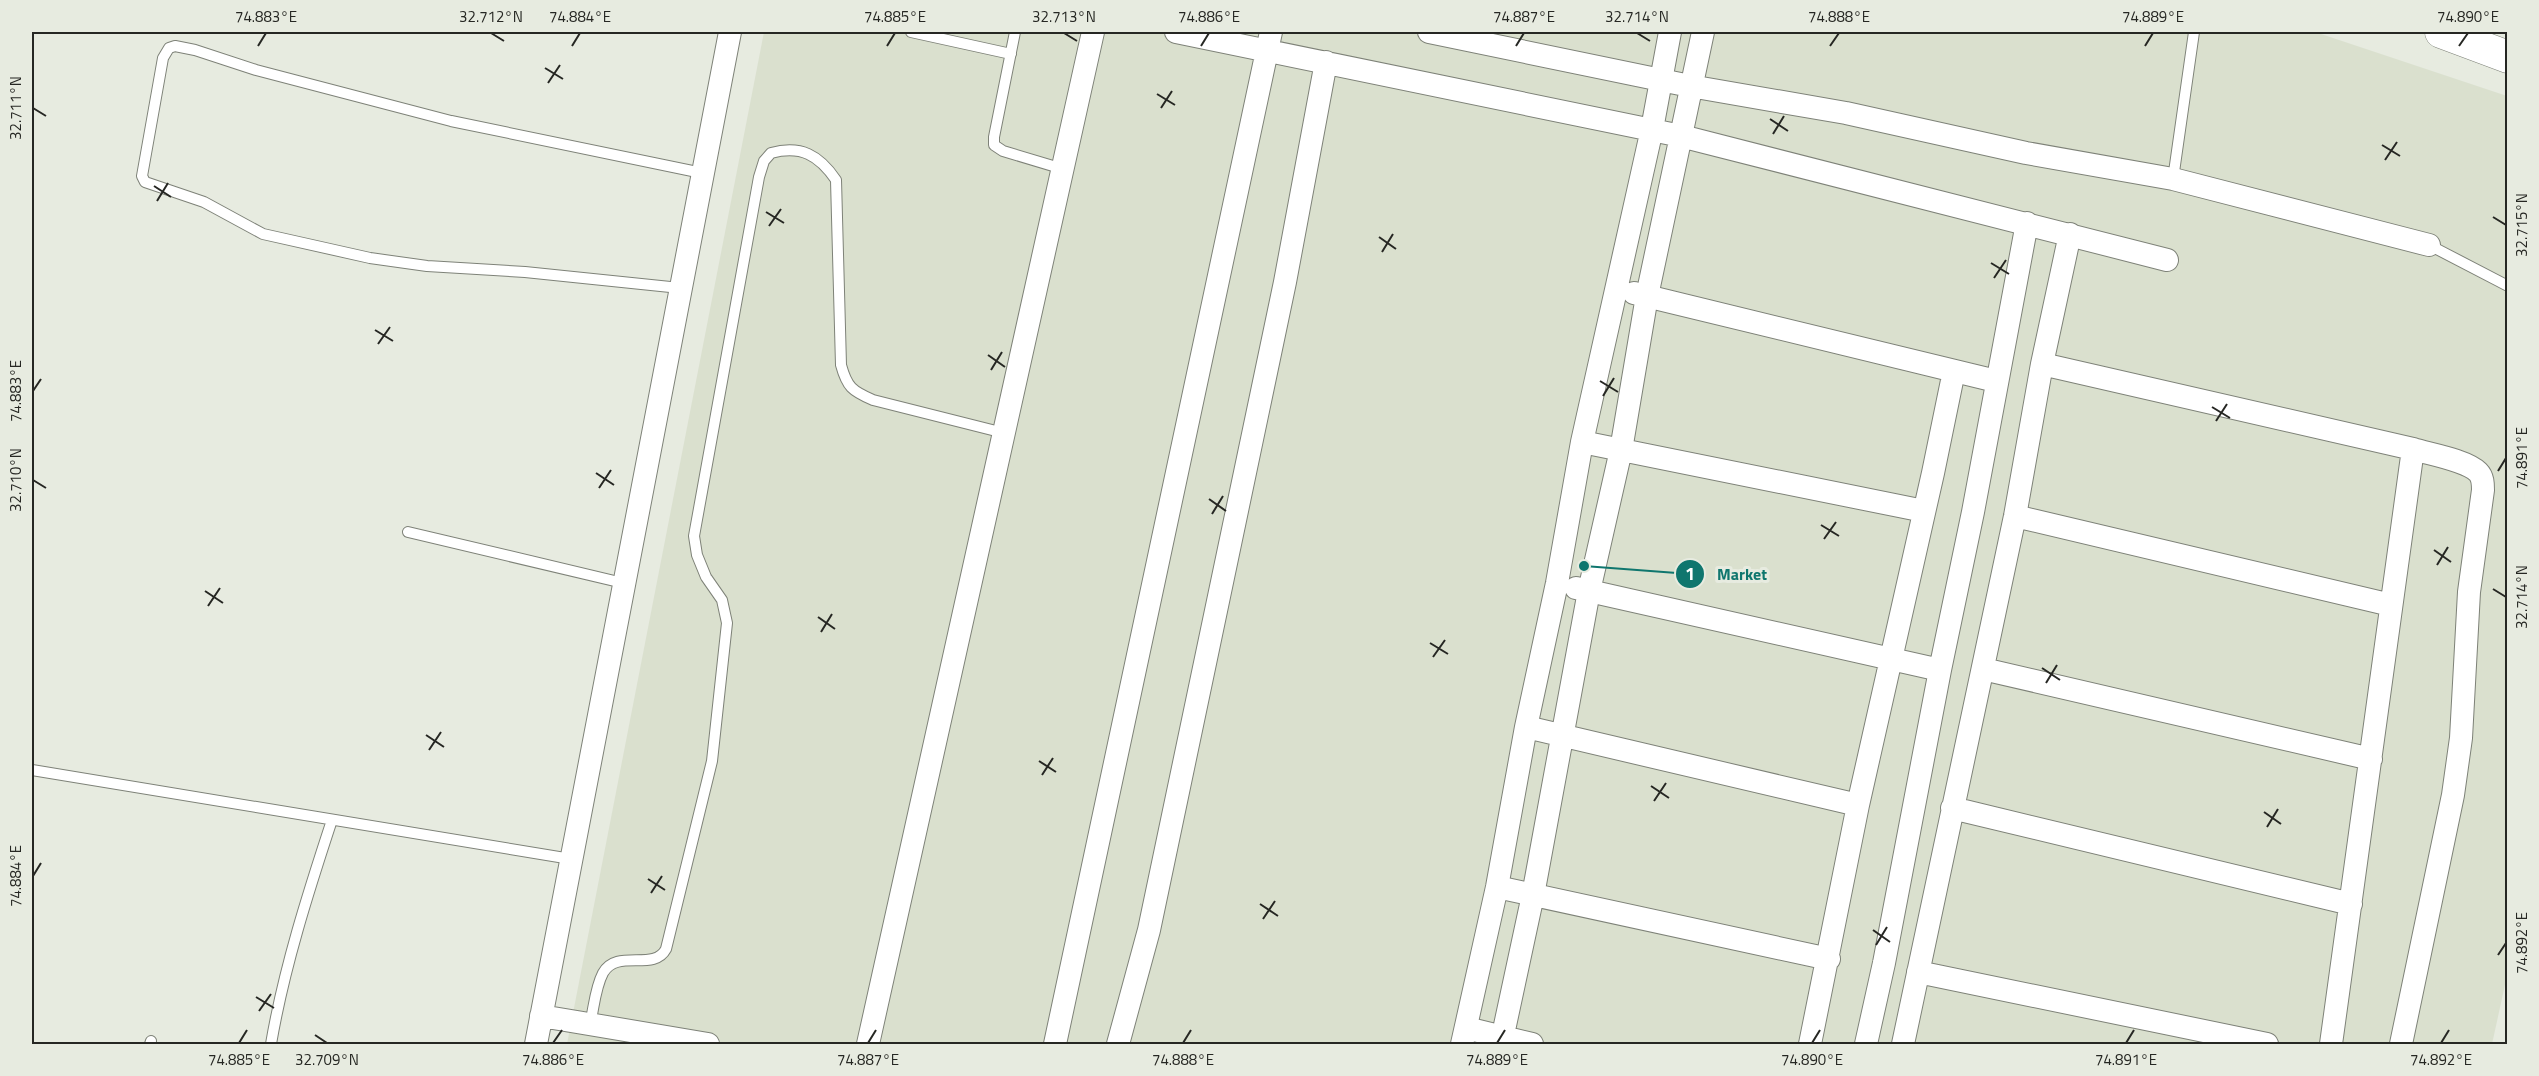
<svg xmlns="http://www.w3.org/2000/svg" width="2539" height="1076" font-family="'Titillium Web',sans-serif">
<rect width="100%" height="100%" fill="#e7ebe0"/>
<!-- built -->
<path fill="#dae0ce" d="M764 32H2315L2507 96 2508 971 2492 1044H567Z"/>
<g fill="none" stroke-linecap="round" stroke-linejoin="round">
<!-- lane casing -->
<g stroke="#7e8278" stroke-width="12">
<path id="lane" d="M911 32 1011 54
M1015 32 994 137V145L1003 151 1063 169
M2173 179 2194 32
M2429 245 2508 286
M680 288 525 272 427 266 370 258 263 234 204 202 145 182 142 176 163 58 169 48 175 46 195 50 256 70 451 121 702 173
M408 532 623 583
M32 770 571 859
M590 1024C594 1008 595 988 603 973 617 948 654 972 666 949L712 761 727 623 722 600 706 577 697 555 694 536 759 177 764 161 771 153C801 145 819 155 836 180L841 365C847 387 852 391 873 400L1004 433
M150 1044 151 1041
M271 1044C284 968 308 893 332 820"/>
</g>
<!-- street casing -->
<g stroke="#7e8278" stroke-width="24">
<path id="street" d="M1176 32 1681 136 2167 260
M1429 32 1690 86 1846 113 2026 153 2173 179 2429 245
M1634 293 1996 381
M2042 364 2413 449C2429 454 2466 460 2478 472 2483 477 2483 484 2483 490L2469 592 2461 738 2453 795 2401 1044
M1582 442 1924 511
M2015 516 2391 605
M1576 588 1940 670
M1983 669 2371 759
M1526 727 1858 805
M1952 808 2351 904
M1497 887 1829 959
M1918 972 2267 1044
M541 1016 708 1044
M1466 1028 1532 1044
M536 1044 730 32
M868 1044 1093 32
M1055 1044 1271 32
M1118 1044 1149 930 1285 282 1326 62
M1462 1044 1497 887 1526 727 1557 583 1582 442 1652 129 1670 32
M1501 1044 1533 895 1589 591 1621 450 1647 296 1703 32
M1810 1044 1858 805 1933 473 1954 371
M1866 1044 1884 963 1940 670 1973 512 2027 223
M1903 1044 2015 516 2042 364 2070 234
M2331 1044 2413 449"/>
</g>
<!-- secondary casing -->
<g stroke="#7e8278" stroke-width="33">
<path id="secondary" d="M2441 32 2508 57"/>
</g>
<!-- lane -->
<use href="#lane" stroke="#fff" stroke-width="10"/>
<!-- street -->
<use href="#street" stroke="#fff" stroke-width="22"/>
<!-- secondary -->
<use href="#secondary" stroke="#fff" stroke-width="32"/>
</g>
<!-- ticks -->
<path fill="none" stroke="#262723" stroke-width="2" d="M491 33 504 41M1064 33 1077 41M1637 33 1650 41M258 46 266 33M572 46 580 33M887 46 895 33M1201 46 1209 33M1516 46 1524 33M1830 46 1839 33M2145 46 2153 33M2459 46 2468 33M545 68 563 79M548 83 560 65M1157 94 1175 105M33 108 46 116M1161 108 1172 91M1770 119 1788 131M1773 134 1784 116M2382 145 2400 156M2385 160 2397 142M154 186 171 197M157 201 168 183M766 212 784 223M2493 217 2506 225M769 226 781 209M1379 237 1396 249M1382 252 1393 234M1991 263 2009 274M1994 278 2006 260M375 330 393 341M378 344 390 327M988 355 1005 367M991 370 1002 352M1600 381 1618 392M33 391 41 379M1603 396 1614 378M2212 407 2230 418M2216 421 2227 404M2498 471 2506 458M596 473 614 485M33 480 46 488M599 488 611 470M1209 499 1226 511M1212 514 1223 496M1821 525 1839 536M1824 539 1836 522M2434 550 2451 562M2437 565 2448 547M2493 589 2506 597M205 591 223 603M208 606 220 588M818 617 835 629M821 632 832 614M1430 643 1448 654M1433 657 1445 640M2042 668 2060 680M2046 683 2057 665M426 735 444 747M429 750 441 732M1039 761 1056 772M1042 775 1053 758M1651 786 1669 798M1654 801 1666 783M2264 812 2281 824M2267 827 2278 809M33 876 41 863M648 879 665 890M651 893 662 876M1260 904 1278 916M1263 919 1275 901M1873 930 1890 942M1876 945 1887 927M2498 955 2506 943M256 997 274 1008M259 1011 271 994M315 1035 327 1043M239 1043 247 1030M553 1043 562 1030M868 1043 876 1030M1183 1043 1191 1030M1497 1043 1505 1030M1812 1043 1820 1030M2126 1043 2134 1030M2441 1043 2449 1030"/>
<!-- callouts -->
<path fill="none" stroke="#0f766e" stroke-width="2" d="M1584 566L1690 574"/>
<g fill="#0f766e" stroke="#e7ebe0" stroke-width="2">
<circle cx="1584" cy="566" r="6"/>
<circle cx="1690" cy="574" r="15"/>
</g>
<g font-size="18" text-anchor="middle" font-weight="bold" fill="#fff">
<text x="1690" y="580">1</text>
</g>
<g font-size="16" text-anchor="middle" font-weight="bold" fill="#0f766e" stroke="#e7ebe0" stroke-width="6" stroke-linejoin="round" paint-order="stroke">
<text x="1742" y="580">Market</text>
</g>
<!-- border -->
<rect width="2539" height="1076" fill="none" stroke="#e7ebe0" stroke-width="66"/>
<rect x="33" y="33" width="2473" height="1010" fill="none" stroke="#262723" stroke-width="2"/>
<g font-size="15" text-anchor="middle" fill="#262723">
<text x="266" y="22">74.883°E</text>
<text x="491" y="22">32.712°N</text>
<text x="580" y="22">74.884°E</text>
<text x="895" y="22">74.885°E</text>
<text x="1064" y="22">32.713°N</text>
<text x="1209" y="22">74.886°E</text>
<text x="1524" y="22">74.887°E</text>
<text x="1637" y="22">32.714°N</text>
<text x="1839" y="22">74.888°E</text>
<text x="2153" y="22">74.889°E</text>
<text x="2468" y="22">74.890°E</text>
<text transform="translate(16 108) rotate(-90)" y="5">32.711°N</text>
<text transform="translate(2522 225) rotate(-90)" y="5">32.715°N</text>
<text transform="translate(16 391) rotate(-90)" y="5">74.883°E</text>
<text transform="translate(2522 458) rotate(-90)" y="5">74.891°E</text>
<text transform="translate(16 480) rotate(-90)" y="5">32.710°N</text>
<text transform="translate(2522 597) rotate(-90)" y="5">32.714°N</text>
<text transform="translate(16 876) rotate(-90)" y="5">74.884°E</text>
<text transform="translate(2522 943) rotate(-90)" y="5">74.892°E</text>
<text x="239" y="1065">74.885°E</text>
<text x="327" y="1065">32.709°N</text>
<text x="553" y="1065">74.886°E</text>
<text x="868" y="1065">74.887°E</text>
<text x="1183" y="1065">74.888°E</text>
<text x="1497" y="1065">74.889°E</text>
<text x="1812" y="1065">74.890°E</text>
<text x="2126" y="1065">74.891°E</text>
<text x="2441" y="1065">74.892°E</text>
</g>
</svg>
